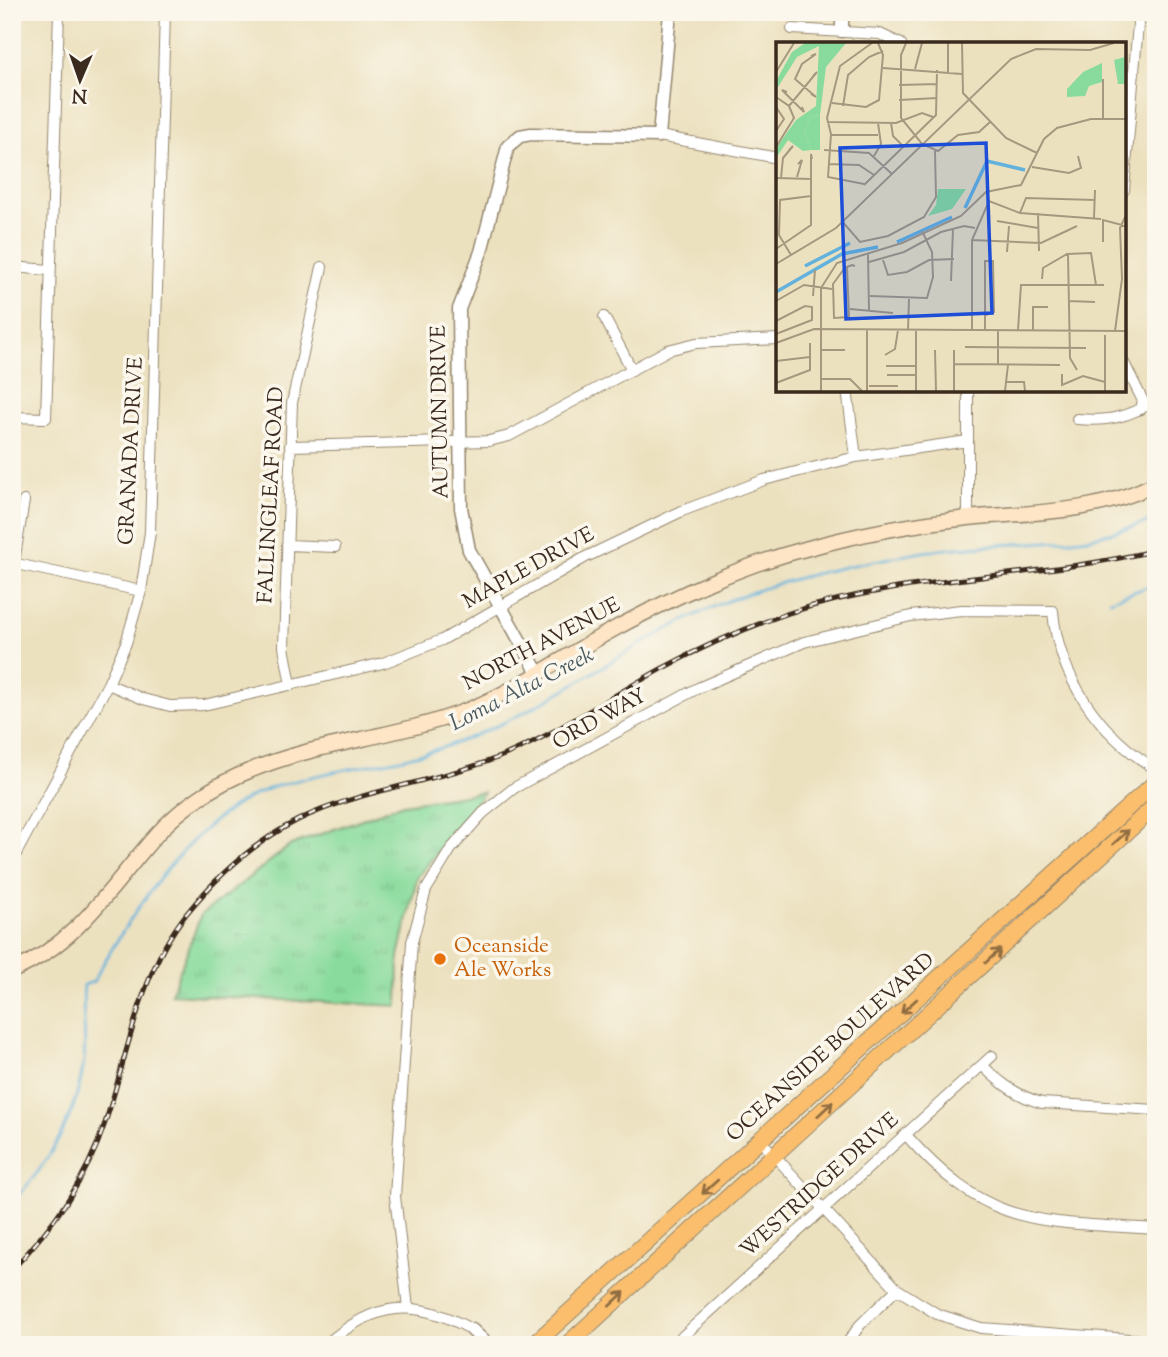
<svg xmlns="http://www.w3.org/2000/svg" width="1168" height="1357" font-family="'Sorts Mill Goudy',serif">
<defs>
<pattern id="grass-tufts" width="24" height="20" patternUnits="userSpaceOnUse" patternTransform="scale(1.75)"><rect width="24" height="20" fill="#88db9c"/><path d="M3 7l-1-3M5 7V3M7 7l1-3M15 17l-1-3M17 17v-4M19 17l1-3" fill="none" stroke="#76bc86"/></pattern>
</defs>
<rect width="100%" height="100%" fill="#fbf7ec"/>
<filter id="ink" filterUnits="userSpaceOnUse"><feTurbulence type="fractalNoise" baseFrequency=".0143" numOctaves="2"/><feDisplacementMap in="SourceGraphic" scale="14" xChannelSelector="R" yChannelSelector="G"/><feConvolveMatrix kernelMatrix="1 2 1 2 8 2 1 2 1" color-interpolation-filters="sRGB"/></filter>
<filter id="wash" filterUnits="userSpaceOnUse"><feTurbulence type="fractalNoise" baseFrequency=".00686" numOctaves="4" result="noise"/><feDisplacementMap in="SourceGraphic" scale="28" xChannelSelector="R" yChannelSelector="G"/><feGaussianBlur stdDeviation="1.57" result="paint"/><feColorMatrix in="noise" values="0 0 0 0 0 0 0 0 0 0 0 0 0 0 0 0 0 1.4 0 .05"/><feComposite in="paint" operator="in"/></filter>
<g filter="url(#wash)">
<rect width="100%" height="100%" fill="#ece1bf"/>
<!-- grass -->
<path fill="url(#grass-tufts)" stroke="#62825d" stroke-width="2" d="M484 792 417 878 399 956 398 1006 171 994 201 915 291 845 403 804Z"/>
<g fill="none" stroke-linecap="round" stroke-linejoin="round">
<!-- stream -->
<path stroke="#63b2dd" stroke-width="2.5" d="M1110 600 1156 584
M12 1202C49 1165 78 1113 84 1060 87 1036 81 1011 84 985L93 982C131 913 195 812 274 787 331 768 393 765 450 745 553 710 638 633 741 596 798 575 863 562 923 552 974 544 1028 545 1080 539 1105 536 1131 526 1156 520"/>
</g>
</g>
<g filter="url(#ink)">
<g fill="none" stroke-linecap="round" stroke-linejoin="round">
<!-- minor casing -->
<g stroke="#94866e" stroke-width="12">
<path id="minor" d="M792 29 880 34 901 44
M659 136 778 158
M1124 190 1139 12
M12 267 50 270
M604 317 632 370
M1124 363 1143 401 1141 409
M847 390 856 457
M968 390V518
M12 417 46 418 59 12
M1077 419C1108 422 1129 417 1156 400
M290 446 489 441 509 436 668 350 696 343 778 339
M287 545 335 547
M12 563 141 591
M12 574 24 501
M108 684 143 699 170 706 204 705 383 663 442 640 586 557 682 511 764 480 856 457 968 441
M291 685 284 647 292 403 322 267
M12 861 108 684 126 643 141 591 150 532 165 12
M982 1065C1000 1083 1017 1096 1042 1103L1156 1110
M906 1135C989 1229 1038 1221 1156 1229
M761 1141 897 1289 937 1314 981 1328 1156 1341
M408 1308 395 1196 412 942 426 890 451 849 483 813 514 788 698 688 804 642 911 616 961 610 1053 611C1058 676 1100 736 1156 769
M326 1345C374 1301 416 1298 472 1330
M673 1345 992 1056
M846 1345 860 1325 897 1289"/>
</g>
<!-- tertiary casing -->
<g stroke="#94866e" stroke-width="15">
<path id="tertiary" d="M842 31V12
M538 673 469 550 461 508 459 309 481 252 508 146 520 136 531 134 659 136 670 12
M472 1330 488 1345"/>
</g>
<!-- secondary casing -->
<g stroke="#94866e" stroke-width="17">
<path id="secondary" d="M12 971C80 942 112 884 159 832 183 806 216 784 249 771 319 741 399 738 470 709 521 688 568 654 616 628 676 596 739 566 805 549 858 534 913 524 968 518 1031 512 1099 514 1156 483"/>
</g>
<!-- primary casing -->
<g stroke="#94866e" stroke-width="18">
<path id="primary" d="M533 1345 1156 782
M567 1345 1156 805"/>
</g>
<!-- minor -->
<use href="#minor" stroke="#fff" stroke-width="10"/>
<!-- tertiary -->
<use href="#tertiary" stroke="#fff" stroke-width="12"/>
<!-- secondary -->
<use href="#secondary" stroke="#fde5c5" stroke-width="14"/>
<!-- primary -->
<use href="#primary" stroke="#fabe6d" stroke-width="16"/>
<!-- rail casing -->
<g stroke="#3b2a1e" stroke-width="5">
<path id="rail" d="M12 1270C53 1226 86 1181 105 1123 129 1053 138 974 187 913 217 876 255 842 298 820 364 788 440 782 507 754 561 731 610 697 661 669 702 647 745 628 789 613 908 574 1035 580 1156 550"/>
</g>
<!-- rail -->
<use href="#rail" stroke="#fbf7ec" stroke-width="2.5" stroke-dasharray="8" stroke-linecap="butt"/>
</g>
<!-- one-way arrows -->
<defs><path id="oneway-shaft" d="M-6 0H5M1.5-3L5.5 0L1.5 3" fill="none" stroke-width="1.6" stroke-linecap="round" stroke-linejoin="round" transform="scale(1.75)"/></defs>
<g stroke="#916d42">
<use href="#oneway-shaft" transform="translate(1121 837) rotate(-42)"/>
<use href="#oneway-shaft" transform="translate(993 956) rotate(-42)"/>
<use href="#oneway-shaft" transform="translate(909 1006) rotate(138)"/>
<use href="#oneway-shaft" transform="translate(825 1109) rotate(-43)"/>
<use href="#oneway-shaft" transform="translate(710 1187) rotate(138)"/>
<use href="#oneway-shaft" transform="translate(617 1299) rotate(-43)"/>
</g>
</g>
<!-- markers -->
<circle fill="#e8710a" stroke="#fbf7ec" stroke-width="2.5" cx="440" cy="959" r="7"/>
<g text-anchor="middle" dominant-baseline="central" stroke-width="7" stroke-linejoin="round" paint-order="stroke">
<!-- street labels -->
<g font-size="21" fill="#3b2a1e" stroke="#fbf7ec">
<text transform="translate(441 412) rotate(-91)">AUTUMN DRIVE</text>
<text transform="translate(132 451) rotate(-87)">GRANADA DRIVE</text>
<text transform="translate(272 495) rotate(-87)">FALLINGLEAF ROAD</text>
<text transform="translate(529 569) rotate(-29)">MAPLE DRIVE</text>
<text transform="translate(542 645) rotate(-28)">NORTH AVENUE</text>
<text transform="translate(600 720) rotate(-29)">ORD WAY</text>
<text transform="translate(831 1048) rotate(-42)">OCEANSIDE BOULEVARD</text>
<text transform="translate(820 1186) rotate(-42)">WESTRIDGE DRIVE</text>
</g>
<!-- food labels -->
<g font-size="21" fill="#c56008" stroke="#fbf7ec" text-anchor="start">
<text x="454" y="947">Oceanside<tspan x="454" dy="24">Ale Works</tspan></text>
</g>
<!-- water labels -->
<g font-size="23" font-style="italic" fill="#495a61" stroke="#fbf7ec">
<text transform="translate(522 690) rotate(-27)">Loma Alta Creek</text>
</g>
</g>
<!-- overview -->
<g transform="translate(776 42)">
<rect width="350" height="350" fill="#ece1bf"/>
<path d="M44 73V108H35L28 89 35 75ZM162 147H190L176 167 152 174 160 163Z" fill="#88db9c"/>
<path d="M349 15 350 42H342L338 18Z" fill="#88db9c"/>
<path d="M29 1H70L50 25 44 73 35 75 28 89 35 108 27 109 12 98 0 116V106L20 78 40 64 43 4 21 15 0 48V39L16 10Z" fill="#88db9c"/>
<path d="M326 21V40L313 44 309 54 291 55V47L307 30Z" fill="#88db9c"/>
<path fill="none" stroke="#63b2dd" stroke-width="3.5" d="M189 166 211 119 249 128M121 200 176 175M29 224 74 201M0 250 66 212 102 205"/>
<path fill="none" stroke="#a5987f" stroke-width="2" d="M130 1 125 13V76L146 102 162 109 182 93 203 90 214 80M172 1V32M186 1 187 51 230 96 261 111M107 26 186 32M139 27 146 1M0 30 18 1M327 37V77M123 43 161 42M11 50 6 48 28 70 26 65M35 52 40 55 19 37 26 22 40 12 35 14M0 55 13 64 18 76 0 105M123 58 161 56M56 61 90 65 103 58 107 13 102 1M13 64 41 30 37 34M67 64 72 33 93 15 107 9M0 65 8 77 0 89M51 80 120 81 146 71 157 75M115 81 117 94 127 104M55 93H102M48 108 93 111 116 132M98 114 105 102 102 81M52 122 83 123 98 133M256 125 293 131 305 126 302 114M21 135 26 118 22 122M0 136 36 137M5 136 7 116 17 104 13 108M88 142 52 135 55 92 51 76 64 24 96 1M88 143 160 73 161 28M244 171 250 156 319 158M262 171 263 209M318 176 319 148M65 178 84 200 112 194 148 175 160 155 159 109M221 179 262 186M196 198 265 201 301 184M327 200V178L350 184M0 207 35 183V112L36 117M231 210 233 184M92 211 93 268M292 212 294 316 301 328M15 213 3 193 4 158 35 154M107 218 112 233 131 230 153 218 178 217M93 220 128 210 165 190 188 184 199 186M0 222 60 186 235 17 260 7 314 8 338 1M71 225 73 275 58 276 57 242 68 227 71 225 76 223 79 224M266 237 267 226 291 212 315 211 320 243M175 239 177 187M37 254 39 228M94 254 151 256 157 235 156 210 146 189M0 259 28 243 56 247M293 259 319 260M74 267 117 271M0 279 29 264 36 265V278L0 292M132 288 133 257M140 288V349M196 288V198L213 159 244 171 325 177M209 288V219H217L218 270 210 273M222 288V323M242 288 245 243H328M257 288V265H272M339 289 346 237 344 186 350 173M0 301 38 287 350 289M189 305 310 306M45 308H69M159 308 160 349M178 308V349M109 313 119 307 122 288M0 319 34 315M178 322 284 323M110 324H140M286 332V343L307 334 329 340M111 333H140M45 337H74L86 349M231 340H248L249 349M0 341 34 328V301M93 344H122M45 349V246L61 221 126 201 185 174 210 150 245 143 268 97 281 86 315 77H350M91 349V288M229 349 232 323M329 349V293"/>
<path fill="#1d4ed8" fill-opacity="0.15" stroke="#1d4ed8" stroke-width="3.5" d="M210 101 216 271 70 277 64 106Z"/>
<rect width="350" height="350" fill="none" stroke="#3b2a1e" stroke-width="3.5"/>
</g>
<!-- margin -->
<rect width="1168" height="1357" fill="none" stroke="#fbf7ec" stroke-width="42"/>
<!-- north arrow -->
<g transform="translate(80 80) rotate(182)" stroke="#fbf7ec" stroke-width="5" paint-order="stroke">
<path d="M0-5L12 26L0 18L-12 26Z" fill="#3b2a1e"/>
<text y="-10" font-size="19" font-weight="bold" text-anchor="middle" fill="#3b2a1e">N</text>
</g>
</svg>
